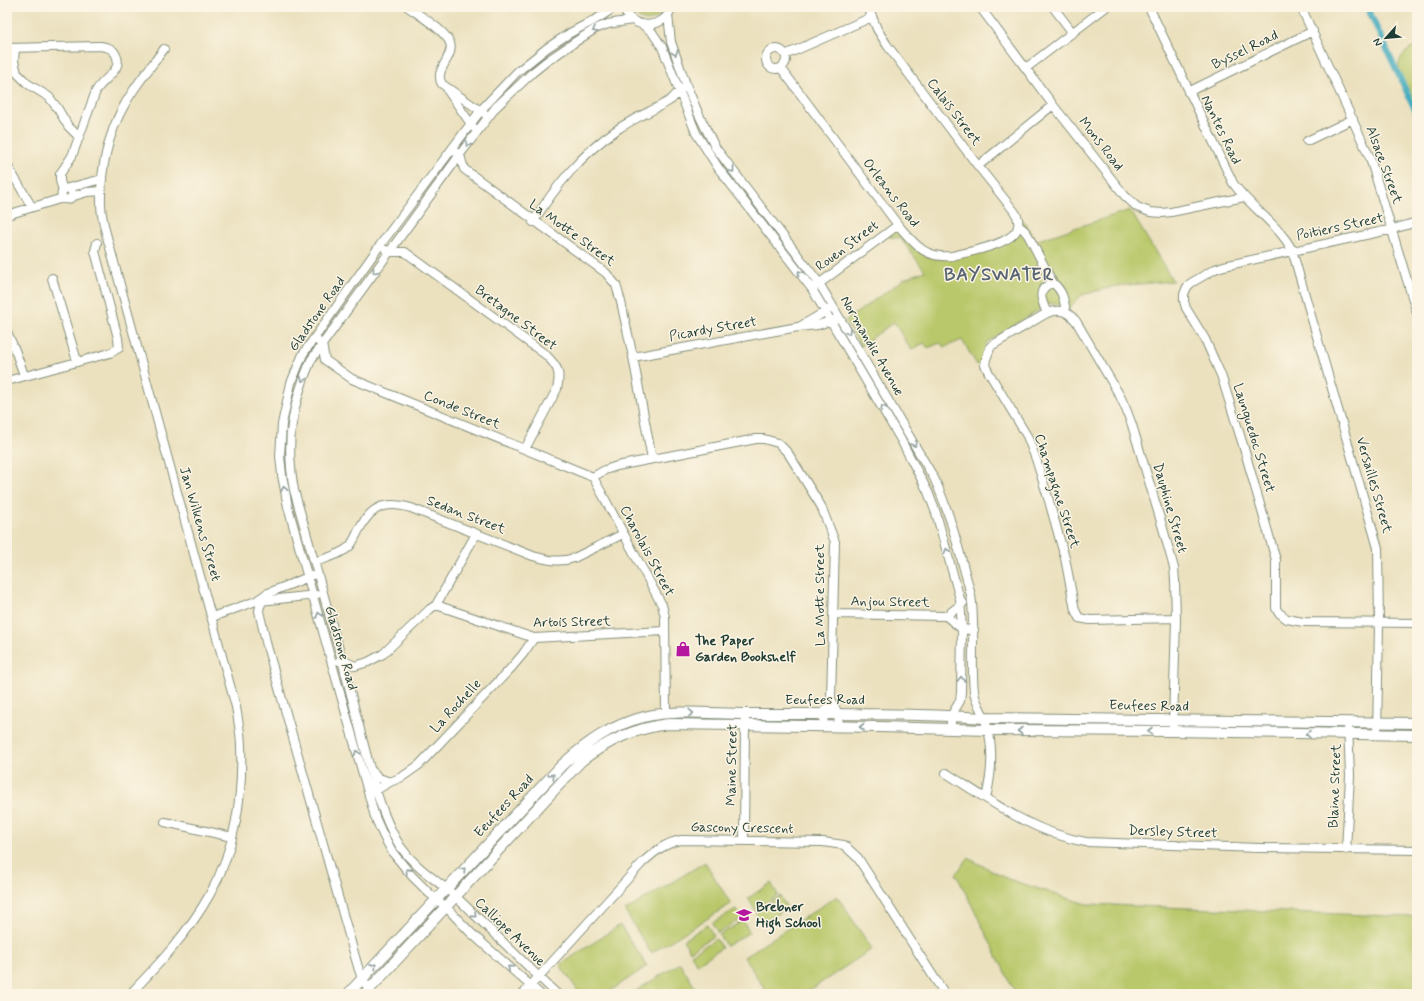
<svg xmlns="http://www.w3.org/2000/svg" width="1424" height="1001" font-family="Mynerve,sans-serif">
<rect width="100%" height="100%" fill="#fcf5e5"/>
<filter id="ink" filterUnits="userSpaceOnUse"><feTurbulence type="fractalNoise" baseFrequency=".025" numOctaves="2"/><feDisplacementMap in="SourceGraphic" scale="8" xChannelSelector="R" yChannelSelector="G"/><feConvolveMatrix kernelMatrix="1 2 1 2 8 2 1 2 1" color-interpolation-filters="sRGB"/></filter>
<filter id="wash" filterUnits="userSpaceOnUse"><feTurbulence type="fractalNoise" baseFrequency=".012" numOctaves="4" result="noise"/><feDisplacementMap in="SourceGraphic" scale="16" xChannelSelector="R" yChannelSelector="G"/><feGaussianBlur stdDeviation="0.9" result="paint"/><feColorMatrix in="noise" values="0 0 0 0 0 0 0 0 0 0 0 0 0 0 0 0 0 1.4 0 .05"/><feComposite in="paint" operator="in"/></filter>
<g filter="url(#wash)">
<rect width="100%" height="100%" fill="#ebe1bf"/>
<!-- green -->
<path fill="#b9c86a" stroke="#6c824f" d="M628 7H667C656 25 639 25 628 7Z
M1417 46V113C1406 89 1382 59 1417 46Z
M1130 210 1173 281 1116 286 1082 295 1070 307 1050 303 986 343 982 363 977 365 962 340 945 347 940 343 928 348 924 343 911 350 894 322 861 346 845 321 904 279 925 271 900 238 889 237 888 235 898 227 914 247 942 257 1006 241 1020 220 1025 222 1035 241Z
M968 858 1008 879 1086 904 1417 917V994H1016L956 874Z
M705 862 731 904 651 953 625 911Z
M771 883 778 895 755 910 748 898Z
M780 896 787 908 763 923 755 912Z
M837 896 872 949 804 994H768L744 957Z
M736 909 742 918 718 933 712 923Z
M743 921 750 932 726 946 719 935Z
M620 925 647 966 606 994H580L560 965Z
M707 925 714 936 690 951 683 940Z
M716 939 722 948 697 964 691 954Z
M680 963 699 994H631Z"/>
<g fill="none" stroke-linecap="round" stroke-linejoin="round">
<!-- canal -->
<path stroke="#3faabe" stroke-width="6" d="M1367 7 1417 114"/>
</g>
</g>
<g filter="url(#ink)">
<g fill="none" stroke-linecap="round" stroke-linejoin="round">
<!-- minor casing -->
<g stroke="#858f7a" stroke-width="10">
<path id="minor" d="M408 7C419 15 446 31 450 43 455 57 433 70 442 84L485 114
M623 7C631 31 664 30 672 7
M980 7 1053 105 1125 196 1137 207 1150 212 1162 213 1171 212 1244 197
M1053 7 1073 33
M1149 7 1233 183C1249 206 1280 226 1292 250L1378 548 1379 623 1377 735
M1301 7 1370 158 1417 313
M668 15 671 42 687 87 699 115 715 147 819 283 934 478C947 506 955 535 963 565 966 577 971 591 972 603 975 633 971 662 974 692 975 702 982 710 985 720 994 744 992 773 986 798
M643 25 652 32 662 47 696 133 719 169 812 289 901 440 928 492 936 513 960 599 962 629 961 692 960 701 951 716V729
M7 48 100 46C107 47 113 48 116 55 124 70 102 79 96 91L72 156 60 174V181L63 190
M15 48 14 61 17 73 28 84 49 97 58 109 68 126 79 137
M766 59a10 10 0 1 1 20 0a10 10 0 1 1-20 0Z
M785 55 872 17
M781 68 898 225C914 243 924 259 952 256 968 252 1016 244 1018 226 1019 221 1017 215 1014 211L978 166 887 45 877 29 868 7
M1026 68 1106 7
M448 91 473 127
M1188 92 1313 31
M1307 141 1353 119
M457 153 460 155 464 169 606 273 616 285 621 302 633 357 652 459
M7 165 32 207
M978 166 1053 105
M68 188 102 179
M61.5 194a5.5 5.5 0 1 1 11 0a5.5 5.5 0 1 1-11 0Z
M71 197 87 192 101 191
M7 215 63 198
M533 222C556 186 582 153 618 129 634 118 652 111 669 101 675 98 676 92 682 89
M1417 222 1393 229 1224 266 1215 269 1191 283 1187 287 1184 294V301L1186 308 1205 339 1212 355 1221 375 1243 445 1276 560V608L1278 612 1287 619 1303 622 1417 623
M1019 226 1024 230 1028 235 1053 283C1063 291 1064 300 1066 312
M386 250 389 252H405L546 355C558 367 561 372 557 389L525 449
M52 278 77 361
M816 286 898 225
M1047 313C1041 300 1036 288 1053 283
M799 327 830 309
M7 332 15 350 24 375
M319 342 322 344 325 360 352 379 593 477
M633 357 798 327 818 325 836 319
M7 381 110 353 119 348 118 338 95 251 97 243
M593 477 605 470 617 466 756 439H764L778 443 788 453 821 506 835 542 831 699 824 714 823 727
M593 477 662 605 665 617 666 713
M315 562C326 558 340 555 349 547 354 542 356 534 360 528 372 505 387 501 411 508L533 556C547 560 559 563 574 558L623 534
M266 594 260 606 259 611 267 646 358 967 362 979 369 989
M260 601 316 595
M436 605 534 638 665 631
M834 614 946 616 963 603
M946 616 962 629 974 630
M212 617 256 601 266 594 311 576
M339 661 342 660 355 666 368 662 383 654 430 609 436 605 476 534
M831 699 838 714 839 727
M1173 725 1176 618 1175 581 1174 568 1162 525 1132 425 1126 409 1120 396 1076 321C1067 311 1060 308 1047 313L991 346 986 359 985 365 989 373 1027 436 1036 459 1049 501 1065 558 1075 610 1079 618 1090 620 1176 618
M371 770 379 778 390 782
M946 773C991 801 1033 833 1086 842L1259 848 1417 850
M373 792 390 782 402 777 419 765 512 667 523 654 534 638
M165 822 232 837
M744 841 745 720
M1346 850 1350 776 1348 723
M130 994C160 963 189 932 210 894 235 850 243 796 241 747 241 734 238 720 236 707L107 237C104 226 101 215 101 204 100 171 108 133 125 104 136 84 151 67 164 49
M523 994 642 863C654 852 665 843 681 840L823 842 844 845 858 858 933 976 945 994
M540 994 471 933 446 907 429 893 412 876 393 853 383 835 375 817 288 507 282 475 280 456 282 424 291 383 303 354 378 248 481 110 517 72 547 48 570 33 600 17 615 7
M557 994C523 962 490 929 456 897 436 879 416 869 400 846 388 827 381 806 374 784L342 660 294 490C285 441 292 405 311 360L464 149 496 107 532 73 547 61 581 38 595 29 608 24 632 20"/>
</g>
<!-- major casing -->
<g stroke="#858f7a" stroke-width="12">
<path id="major" d="M348 994 562 765C586 743 611 725 644 717 676 709 713 714 746 714 826 714 905 713 985 718L1417 723
M365 994 581 761C608 740 635 728 669 724L879 727 989 730 1173 731 1417 735"/>
</g>
<!-- minor -->
<use href="#minor" stroke="#fff" stroke-width="8"/>
<!-- major -->
<use href="#major" stroke="#fff" stroke-width="10"/>
</g>
<!-- one-way arrows -->
<defs><path id="oneway-chevron" d="M-2-3.5L2.5 0L-2 3.5" fill="none" stroke-width="1.6" stroke-linecap="round" stroke-linejoin="round"/></defs>
<g stroke="#8f9e9a">
<use href="#oneway-chevron" transform="translate(595 30) rotate(152)"/>
<use href="#oneway-chevron" transform="translate(675 53) rotate(71)"/>
<use href="#oneway-chevron" transform="translate(468 144) rotate(128)"/>
<use href="#oneway-chevron" transform="translate(732 170) rotate(52)"/>
<use href="#oneway-chevron" transform="translate(375 271) rotate(126)"/>
<use href="#oneway-chevron" transform="translate(800 273) rotate(-127)"/>
<use href="#oneway-chevron" transform="translate(848 332) rotate(60)"/>
<use href="#oneway-chevron" transform="translate(303 379) rotate(111)"/>
<use href="#oneway-chevron" transform="translate(883 408) rotate(-121)"/>
<use href="#oneway-chevron" transform="translate(914 444) rotate(60)"/>
<use href="#oneway-chevron" transform="translate(284 489) rotate(-101)"/>
<use href="#oneway-chevron" transform="translate(947 551) rotate(-105)"/>
<use href="#oneway-chevron" transform="translate(319 615) rotate(-107)"/>
<use href="#oneway-chevron" transform="translate(961 679) rotate(-89)"/>
<use href="#oneway-chevron" transform="translate(691 713) rotate(1)"/>
<use href="#oneway-chevron" transform="translate(862 727) rotate(180)"/>
<use href="#oneway-chevron" transform="translate(1020 731) rotate(-180)"/>
<use href="#oneway-chevron" transform="translate(1150 731) rotate(-180)"/>
<use href="#oneway-chevron" transform="translate(1308 734) rotate(-179)"/>
<use href="#oneway-chevron" transform="translate(357 753) rotate(-106)"/>
<use href="#oneway-chevron" transform="translate(552 776) rotate(-47)"/>
<use href="#oneway-chevron" transform="translate(463 870) rotate(-47)"/>
<use href="#oneway-chevron" transform="translate(408 871) rotate(-132)"/>
<use href="#oneway-chevron" transform="translate(474 915) rotate(44)"/>
<use href="#oneway-chevron" transform="translate(374 966) rotate(-47)"/>
<use href="#oneway-chevron" transform="translate(510 968) rotate(-138)"/>
</g>
</g>
<!-- icons -->
<defs>
<g id="shop-bare" transform="scale(1.2)"><path d="M-5-2.5h2.3a2.7 3.5 0 0 1 5.4 0H5L5.5 6h-11ZM-1.5-2.5h3a1.5 2.3 0 0 0-3 0Z" fill="#b5179e" stroke="#fcf5e5" stroke-width="2.5" paint-order="stroke"/></g>
<g id="school-bare" transform="scale(1.2)"><path d="M0-5L7-2L0 1L-7-2ZM-4 1L0 2.5L4 1V4Q0 6-4 4Z" fill="#b5179e" stroke="#fcf5e5" stroke-width="2.5" paint-order="stroke"/></g>
</defs>
<g fill-rule="evenodd">
<use href="#shop-bare" x="683" y="649"/>
<use href="#school-bare" x="744" y="915"/>
</g>
<g text-anchor="middle" dominant-baseline="central" stroke-width="3" stroke-linejoin="round" paint-order="stroke">
<!-- street labels -->
<g font-size="14" fill="#1f3d34" stroke="#fcf5e5">
<text transform="translate(1245 50) rotate(-26)">Byssel Road</text>
<text transform="translate(954 112) rotate(53)">Calais Street</text>
<text transform="translate(1221 130) rotate(64)">Nantes Road</text>
<text transform="translate(1101 144) rotate(52)">Mons Road</text>
<text transform="translate(1384 165) rotate(70)">Alsace Street</text>
<text transform="translate(891 193) rotate(52)">Orleans Road</text>
<text transform="translate(1340 227) rotate(-12)">Poitiers Street</text>
<text transform="translate(572 233) rotate(36)">La Motte Street</text>
<text transform="translate(847 246) rotate(-37)">Rouen Street</text>
<text transform="translate(317 314) rotate(-55)">Gladstone Road</text>
<text transform="translate(516 318) rotate(37)">Bretagne Street</text>
<text transform="translate(713 329) rotate(-10)">Picardy Street</text>
<text transform="translate(872 346) rotate(60)">Normandie Avenue</text>
<text transform="translate(462 410) rotate(22)">Conde Street</text>
<text transform="translate(1254 438) rotate(73)">Launguedoc Street</text>
<text transform="translate(1374 485) rotate(74)">Versailles Street</text>
<text transform="translate(1057 491) rotate(72)">Champagne Street</text>
<text transform="translate(1170 508) rotate(74)">Dauphine Street</text>
<text transform="translate(466 515) rotate(21)">Sedan Street</text>
<text transform="translate(200 524) rotate(74)">Jan Wilkens Street</text>
<text transform="translate(647 551) rotate(62)">Charolais Street</text>
<text transform="translate(820 595) rotate(-90)">La Motte Street</text>
<text transform="translate(890 602) rotate(1)">Anjou Street</text>
<text transform="translate(572 622) rotate(-1)">Artois Street</text>
<text transform="translate(341 648) rotate(74)">Gladstone Road</text>
<text x="825" y="700">Eeufees Road</text>
<text transform="translate(456 706) rotate(-47)">La Rochelle</text>
<text transform="translate(1149 706) rotate(1)">Eeufees Road</text>
<text transform="translate(732 765) rotate(-89)">Maine Street</text>
<text transform="translate(1335 786) rotate(-88)">Blaine Street</text>
<text transform="translate(504 806) rotate(-47)">Eeufees Road</text>
<text transform="translate(742 828) rotate(1)">Gascony Crescent</text>
<text transform="translate(1173 832) rotate(2)">Dersley Street</text>
<text transform="translate(510 932) rotate(44)">Calliope Avenue</text>
</g>
<!-- poi labels -->
<g font-size="14" font-weight="bold" fill="#1f3d34" stroke="#fcf5e5" text-anchor="start">
<text x="695" y="641">The Paper<tspan x="695" dy="16">Garden Bookshelf</tspan></text>
<text x="756" y="907">Brebner<tspan x="756" dy="16">High School</tspan></text>
</g>
<!-- district labels -->
<g font-size="18" font-weight="bold" letter-spacing="1" fill="#586573" stroke="#fcf5e5">
<text x="999" y="275">BAYSWATER</text>
</g>
</g>
<!-- margin -->
<rect width="1424" height="1001" fill="none" stroke="#fcf5e5" stroke-width="24"/>
<!-- north arrow -->
<g transform="translate(1386 38) rotate(243)" stroke="#fcf5e5" stroke-width="3" paint-order="stroke">
<path d="M0-3L7 15L0 10L-7 15Z" fill="#1f3d34"/>
<text y="-6" font-size="11" font-weight="bold" text-anchor="middle" fill="#1f3d34">N</text>
</g>
</svg>
